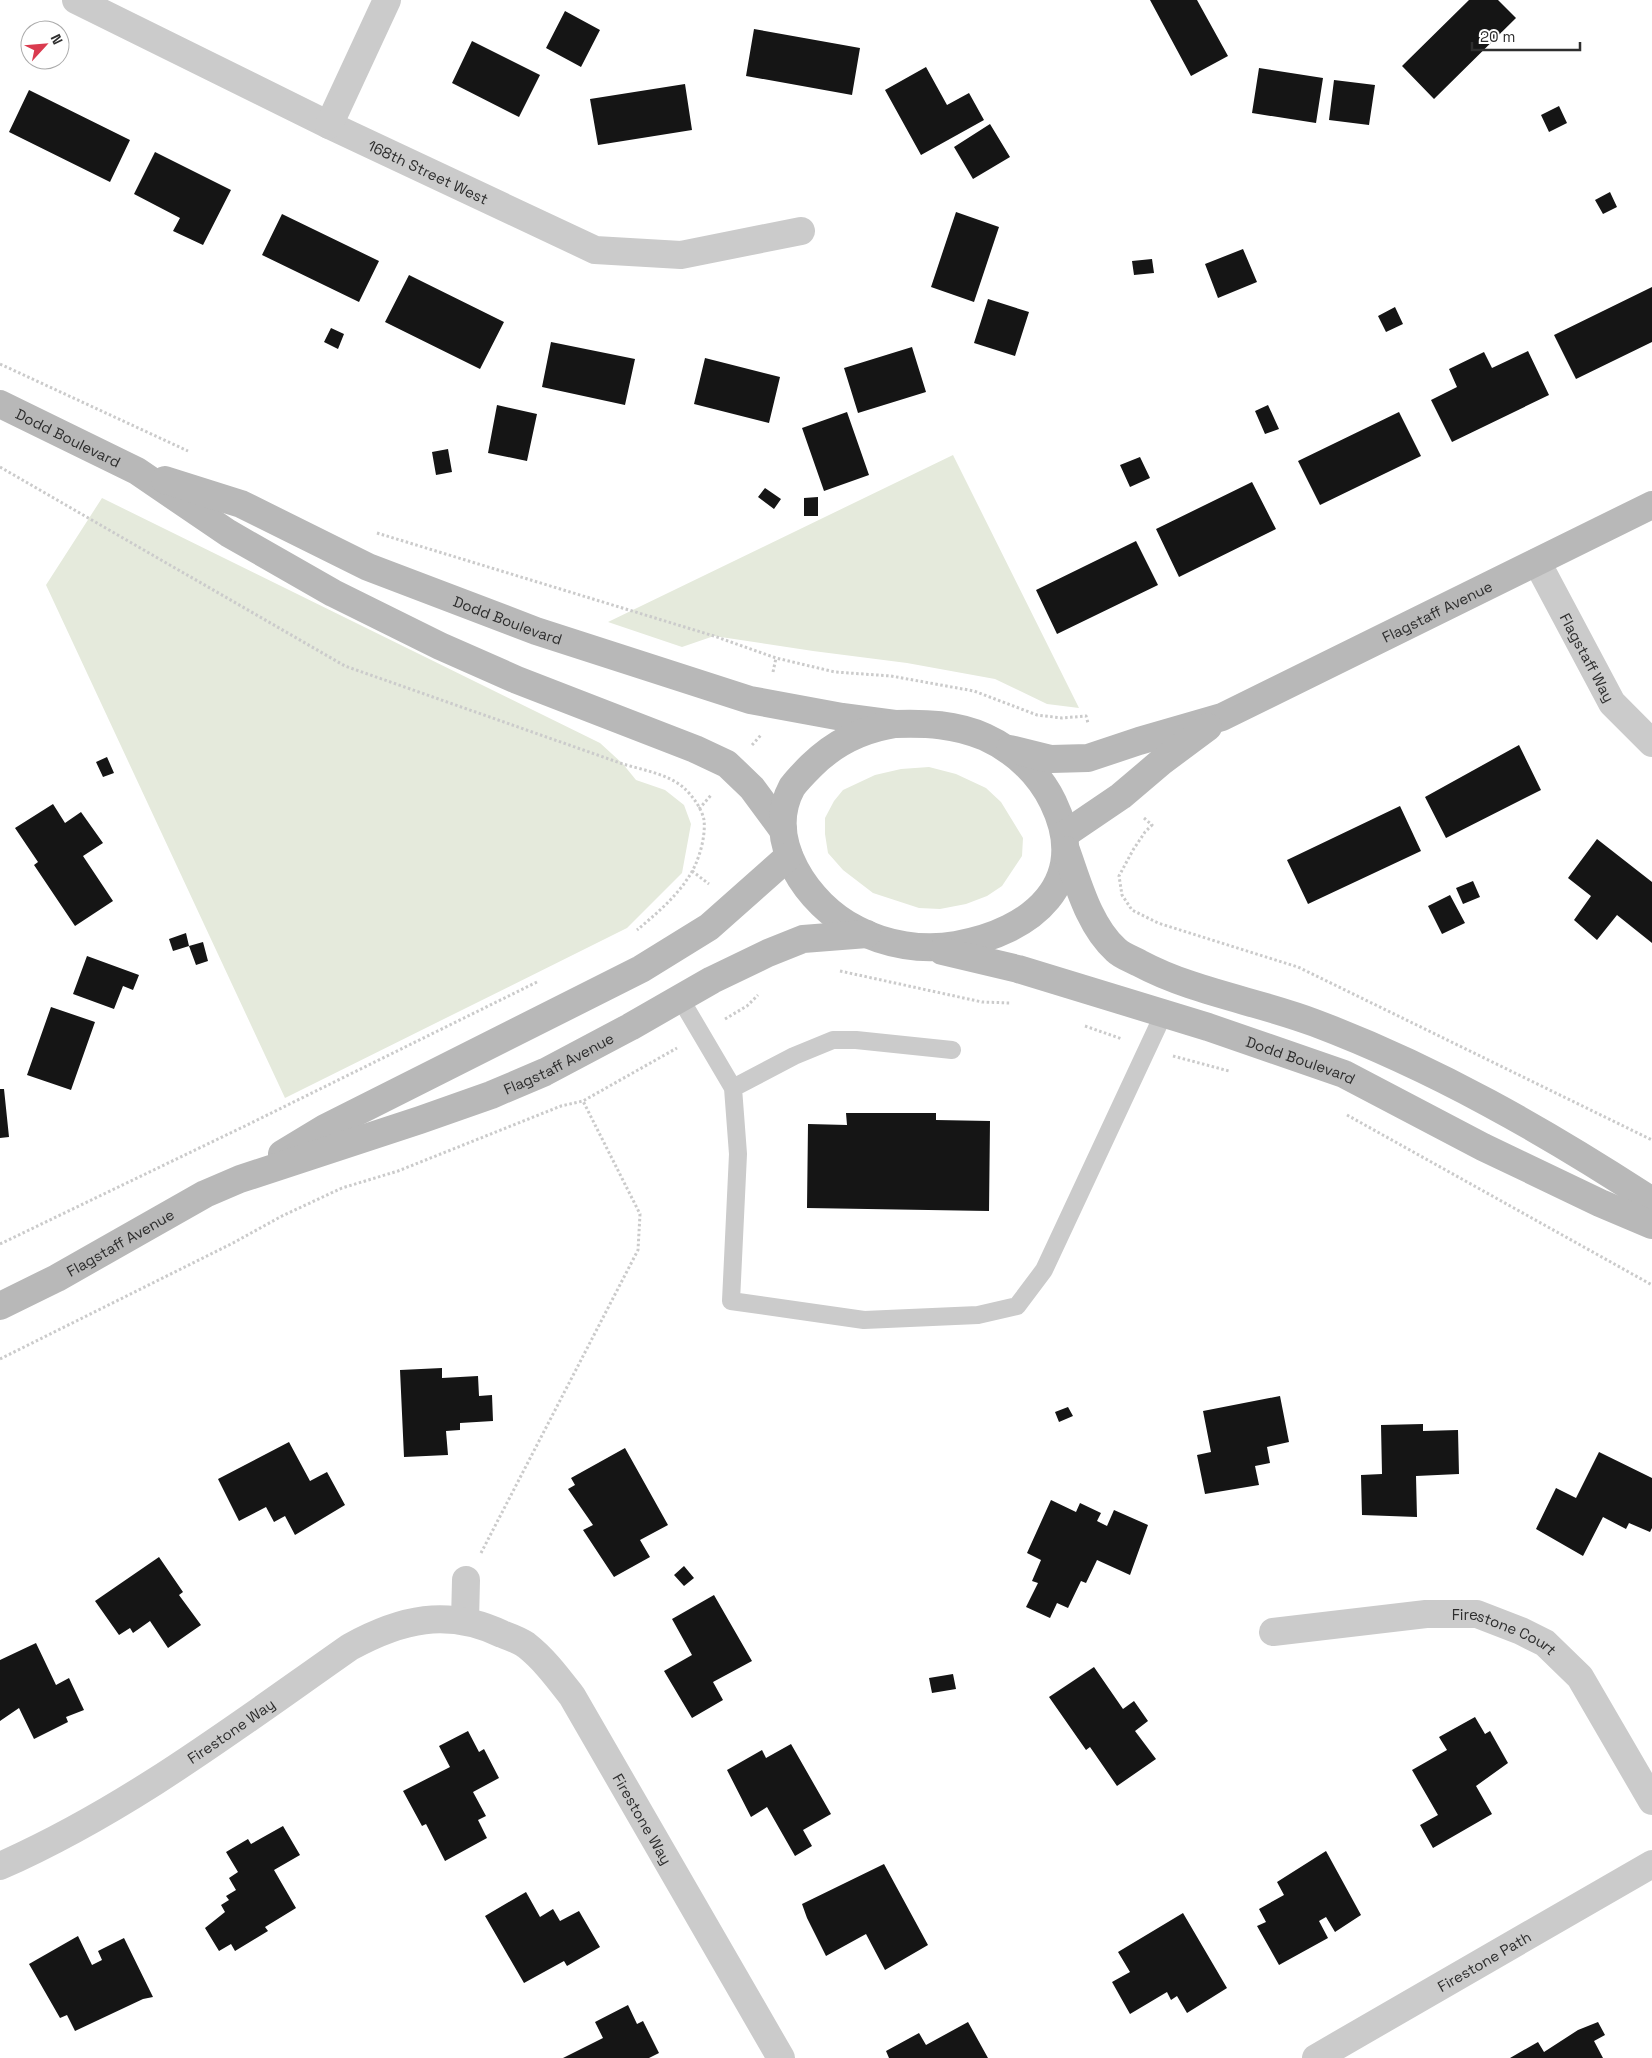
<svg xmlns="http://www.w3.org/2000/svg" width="1652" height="2058" font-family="'Space Grotesk',sans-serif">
<rect width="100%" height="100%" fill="#fff"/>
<!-- green -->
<path fill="#e5eadc" d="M953 455 1079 708 1047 704 995 679 907 663 813 651 714 636 682 647 608 622Z
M102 498 600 743 623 764 636 780 665 790 684 805 691 824 682 873 627 928 285 1098 46 585Z
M929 767 956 774 986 788 1001 802 1023 838 1022 856 1002 886 987 896 966 904 940 909 919 908 873 893 843 870 828 853 825 834V818L834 801 843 790 875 775 901 769Z"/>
<!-- building -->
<path fill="#151515" d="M1150 0H1197L1228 56 1191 76Z
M1469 0H1498L1516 18 1434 99 1402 66Z
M565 11 600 30 581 67 546 48Z
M754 29 860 48 852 95 746 76Z
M472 41 540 75 519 117 452 83Z
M926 67 947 105 969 93 984 120 921 155 885 90Z
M1259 68 1323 78 1316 123 1252 113Z
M1334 80 1375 85 1369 125 1329 120Z
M685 84 692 130 598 145 590 99Z
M29 90 130 140 110 182 9 132Z
M1559 106 1567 123 1549 132 1541 115Z
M990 124 1010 157 973 179 954 147Z
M155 152 231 190 203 245 173 231 180 218 134 194Z
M1610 192 1617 207 1603 214 1595 200Z
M956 212 999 227 974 302 931 287Z
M282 214 379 261 359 302 262 255Z
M1243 249 1257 282 1218 298 1205 264Z
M1152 259 1154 273 1134 275 1132 261Z
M409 275 504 322 480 369 385 322Z
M1652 287V342L1576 379 1554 335Z
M988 299 1029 312 1015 356 974 343Z
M1395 307 1403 324 1386 332 1378 316Z
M331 328 344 334 338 349 324 342Z
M551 342 635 359 625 405 542 387Z
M912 347 926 392 858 413 844 368Z
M1528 351 1549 395 1452 442 1431 400 1457 387 1449 369 1484 352 1492 368Z
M705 358 780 377 769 423 694 404Z
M497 405 537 414 527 461 488 453Z
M1268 405 1279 429 1265 434 1255 411Z
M847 412 869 475 824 491 802 428Z
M1399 412 1421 456 1320 505 1298 461Z
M448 449 452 472 436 475 432 452Z
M1140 457 1150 478 1130 487 1120 465Z
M1252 482 1276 529 1179 577 1156 529Z
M765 488 781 499 774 509 758 497Z
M818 497V516H804V498Z
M1136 541 1158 585 1057 634 1036 590Z
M1519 745 1541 790 1446 838 1425 797Z
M107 757 114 773 103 777 96 762Z
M53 804 65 823 81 812 103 843 83 856 113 901 75 926 34 865 38 862 15 828Z
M1400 806 1421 851 1308 904 1287 860Z
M1597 839 1652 882V943L1617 915 1597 940 1574 920 1591 896 1568 878Z
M1473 881 1480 897 1463 904 1456 888Z
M1450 895 1465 923 1442 934 1428 906Z
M186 933 189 946 173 951 169 939Z
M203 942 208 961 196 965 189 946Z
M87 956 139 975 133 990 123 986 114 1009 73 994Z
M51 1007 95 1022 71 1090 27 1075Z
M0 1089H4L9 1137 0 1138Z
M846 1113H936V1120L990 1121 989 1211 807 1208 808 1124 847 1125Z
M442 1368V1378L478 1376 479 1396 492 1395 493 1421 460 1423V1430L446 1431 448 1455 404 1457 400 1370Z
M1280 1396 1289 1442 1267 1447 1270 1463 1255 1466 1259 1485 1205 1494 1197 1455 1211 1452 1203 1411Z
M1068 1407 1073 1416 1059 1422 1055 1412Z
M1423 1424V1431L1458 1430 1459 1474 1416 1476 1417 1517 1362 1515 1361 1475 1382 1474 1381 1425Z
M289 1442 310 1481 327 1472 345 1505 295 1535 285 1516 274 1522 266 1507 239 1521 218 1479Z
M625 1448 668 1525 640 1540 650 1557 614 1577 583 1530 593 1525 568 1489 575 1485 571 1478Z
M1599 1452 1652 1478V1528L1650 1532 1629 1523 1626 1529 1603 1517 1583 1556 1536 1529 1556 1488 1576 1498Z
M1051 1500 1076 1512 1080 1503 1101 1513 1097 1521 1107 1526 1114 1510 1148 1525 1130 1575 1097 1560 1086 1583 1081 1581 1068 1608 1057 1603 1050 1618 1026 1607 1038 1583 1032 1581 1041 1560 1027 1553Z
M159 1557 183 1592 179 1595 201 1625 168 1648 150 1621 133 1633 130 1628 119 1635 95 1601Z
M684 1566 694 1578 684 1586 674 1575Z
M714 1595 752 1661 713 1682 723 1700 692 1718 664 1671 692 1655 672 1619Z
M36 1643 56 1685 69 1678 84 1710 66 1717 68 1722 34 1739 19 1708 0 1721V1660Z
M1094 1667 1123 1709 1134 1701 1148 1721 1135 1731 1156 1759 1117 1786 1090 1747 1086 1750 1049 1697Z
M953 1674 956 1689 932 1693 929 1678Z
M1475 1717 1485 1734 1490 1731 1508 1763 1476 1786 1492 1814 1433 1848 1420 1825 1438 1815 1412 1770 1447 1750 1439 1737Z
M468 1731 479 1752 484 1749 499 1778 473 1792 486 1816 478 1820 487 1838 445 1861 426 1824 422 1826 403 1791 450 1767 439 1746Z
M791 1744 831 1814 803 1830 812 1846 795 1856 767 1807 751 1817 727 1770 762 1750 766 1758Z
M283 1826 300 1855 274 1870 296 1908 265 1927 268 1931 235 1951 231 1944 219 1951 205 1928 225 1912 221 1905 229 1900 226 1896 236 1890 229 1878 238 1872 226 1852 248 1839 251 1844Z
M1326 1851 1361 1915 1335 1932 1326 1917 1319 1921 1328 1938 1279 1965 1257 1926 1266 1922 1259 1909 1284 1895 1277 1882Z
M884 1864 928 1945 885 1970 866 1934 826 1956 807 1918 802 1904Z
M526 1892 540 1917 553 1909 560 1921 579 1911 600 1947 567 1966 564 1961 524 1983 485 1916Z
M1183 1913 1227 1988 1187 2013 1177 1996 1171 2000 1167 1992 1130 2014 1112 1982 1130 1972 1118 1952Z
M78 1936 92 1965 102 1960 98 1951 124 1938 153 1997 143 1999 75 2031 67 2015 60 2018 29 1964Z
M628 2005 637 2024 643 2021 659 2053 649 2058H563L603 2038 595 2022Z
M968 2022 988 2058H889L886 2051 919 2033 926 2045Z
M1598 2022 1605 2035 1594 2041 1603 2058H1510L1538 2042 1544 2052 1578 2030Z"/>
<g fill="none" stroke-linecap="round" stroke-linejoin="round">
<!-- path -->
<path stroke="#cbcbcb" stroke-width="3" stroke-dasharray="2.5 2.5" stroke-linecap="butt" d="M0 364 188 451
M0 467 345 666 623 764C643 770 668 774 684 788 692 795 702 809 704 820 706 838 698 864 688 878 675 898 655 915 637 930
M377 533 714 636 776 658 835 672 891 676 974 691 1037 715 1062 718 1086 716 1088 723
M773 672 776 658
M752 745 761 735
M699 809 712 794
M1144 818 1152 825 1145 832 1133 850 1119 876 1122 895 1132 910 1158 923 1298 967 1652 1140
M692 871 709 884
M840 971 982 1002 1010 1003
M725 1019 747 1006 758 995
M1085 1026 1122 1039
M1173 1056 1229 1071
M1347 1115 1652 1285
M0 1244 245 1126 539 981
M0 1359 233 1243 282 1216 342 1188 398 1171 561 1106 583 1101 677 1048
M481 1553 638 1250 640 1214 583 1101"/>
<!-- lane -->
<path stroke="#cbcbcb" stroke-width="18" d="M680 998 733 1088 738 1154 731 1301 864 1320 978 1315 1017 1306 1044 1270 1164 1013
M733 1088 794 1056 833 1040H856L952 1050"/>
<!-- street -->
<g stroke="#cbcbcb" stroke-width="28">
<path id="s1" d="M76 0 329 125 595 250 681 255 801 231"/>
<path d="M329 125 387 0"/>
<path id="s2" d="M1537 562 1612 703 1652 743"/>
<path d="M465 1621 466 1580"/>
<path id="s3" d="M1273 1632 1426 1614H1477L1521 1631 1545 1643 1580 1677 1652 1801"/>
<path id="s4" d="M0 1866C127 1810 237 1726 350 1647 401 1619 447 1608 502 1634 510 1637 519 1640 526 1645 544 1659 558 1678 572 1696L781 2058"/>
<path id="s5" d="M1316 2058 1652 1864"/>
</g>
<!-- secondary -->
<g stroke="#b8b8b8" stroke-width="28">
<path id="s6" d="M0 404 137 471 228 533 333 593 440 646 517 680 695 749 727 764 752 788 783 830"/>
<path id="s7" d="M165 480 241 504 368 567 536 631 750 700 842 717 895 724"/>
<path d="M895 724C926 723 955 724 985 737 1014 750 1039 773 1053 802 1092 882 1032 932 956 945 923 951 886 945 856 929 808 905 763 840 792 787 797 780 805 772 811 766 834 743 863 729 895 724Z"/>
<path id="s8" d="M1010 749 1051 759 1088 758 1139 741 1222 717 1652 505"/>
<path d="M1065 834 1121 796 1161 762 1208 727"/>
<path d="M1066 850C1078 883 1089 926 1116 950 1122 956 1132 959 1139 963 1193 992 1257 1001 1315 1023 1434 1068 1545 1131 1652 1201"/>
<path id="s9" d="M942 951 1018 969 1208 1027 1344 1074 1483 1147 1600 1203 1652 1225"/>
<path d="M282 1154 325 1128 641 969 709 927 789 856"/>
<path id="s10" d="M0 1306 57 1278 205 1194 240 1179 420 1120 491 1095 545 1072 630 1027 712 980 768 953 803 939 867 934"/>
</g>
</g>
<g text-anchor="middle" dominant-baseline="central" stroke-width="5" stroke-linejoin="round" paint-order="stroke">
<!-- street labels -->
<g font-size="15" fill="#2e2e2e" stroke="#fff">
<text stroke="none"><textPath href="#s1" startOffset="392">168th Street West</textPath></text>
<text stroke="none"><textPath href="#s6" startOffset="76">Dodd Boulevard</textPath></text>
<text stroke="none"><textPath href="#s8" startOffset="459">Flagstaff Avenue</textPath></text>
<text stroke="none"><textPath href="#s7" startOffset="371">Dodd Boulevard</textPath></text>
<text stroke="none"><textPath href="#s2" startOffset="108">Flagstaff Way</textPath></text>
<text stroke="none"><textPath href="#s9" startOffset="375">Dodd Boulevard</textPath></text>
<text stroke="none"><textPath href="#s10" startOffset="611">Flagstaff Avenue</textPath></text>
<text stroke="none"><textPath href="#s10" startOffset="136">Flagstaff Avenue</textPath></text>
<text stroke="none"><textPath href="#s3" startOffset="236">Firestone Court</textPath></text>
<text stroke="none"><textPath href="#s4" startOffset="268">Firestone Way</textPath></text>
<text stroke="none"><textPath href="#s4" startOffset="810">Firestone Way</textPath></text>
<text stroke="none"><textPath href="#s5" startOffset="194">Firestone Path</textPath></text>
</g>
</g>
<!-- north arrow -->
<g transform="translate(45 45) rotate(64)"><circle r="24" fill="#ffffff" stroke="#ababab"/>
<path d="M0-4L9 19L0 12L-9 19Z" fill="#da3b4f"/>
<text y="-8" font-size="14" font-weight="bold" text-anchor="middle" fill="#2e2e2e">N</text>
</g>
<!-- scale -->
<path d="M1472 42v8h108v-8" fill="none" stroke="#2e2e2e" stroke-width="2.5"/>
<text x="1480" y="42" font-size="15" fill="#2e2e2e" stroke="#ffffff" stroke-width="4" paint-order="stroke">20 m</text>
</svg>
